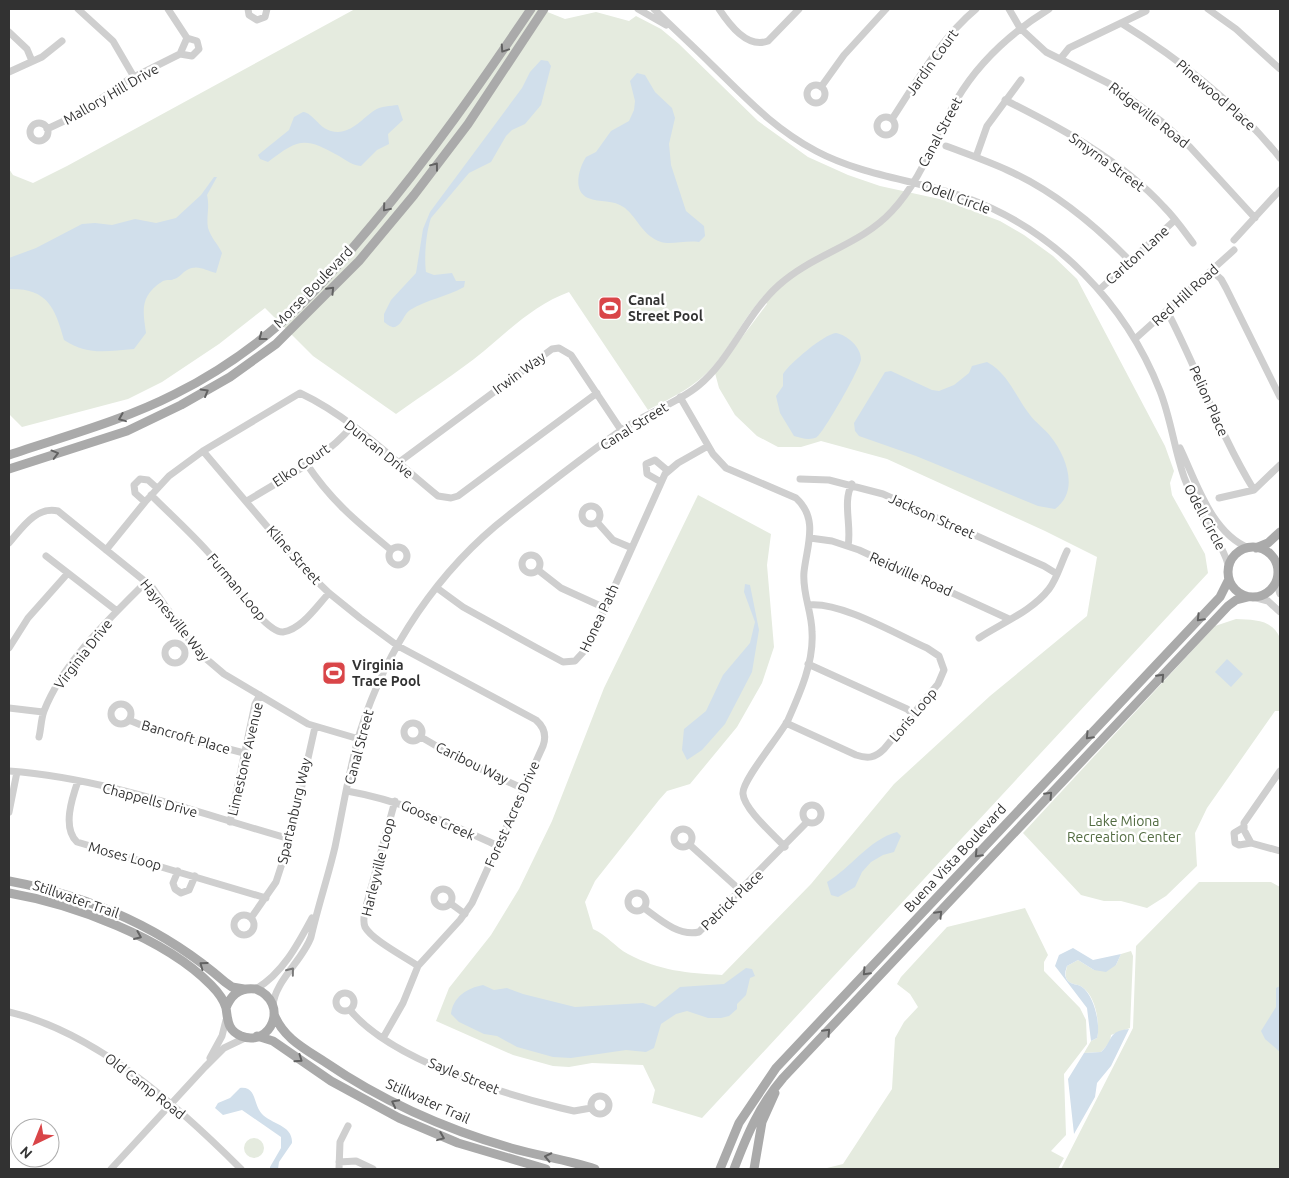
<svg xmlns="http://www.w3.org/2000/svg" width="1289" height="1178" font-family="Ubuntu,sans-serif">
<rect width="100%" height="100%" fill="#fff"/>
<!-- green -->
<path fill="#e5ebdf" d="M355 9H540L565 19 596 12 629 21 636 16 661 29 679 44 758 121 808 157 848 175 880 186 944 200 1000 221 1024 235 1053 256 1077 279 1165 446 1174 471 1170 483 1172 495 1205 554 1208 573 702 1118 652 1103 655 1090 643 1065 592 1063 569 1067 553 1066 513 1055 436 1021 449 988 491 935 519 889 552 821 604 688 698 495 771 534 767 565 774 647 762 683 737 727 690 784 667 791 659 800 595 881 585 902 593 929C607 935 615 947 628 954 660 971 687 973 722 975L811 884 894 784 990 696 1087 616 1097 557 1045 531 887 459 821 441 801 447H778L757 436 735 415 719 388 715 373 767 304 763 297C744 317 733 343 715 364 697 386 673 397 648 410L569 292C536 304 510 329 484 351 456 374 425 393 396 414L313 356 265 308 219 344 162 382 128 399 22 427 9 414V169L13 175 33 183 67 166Z
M1236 619C1254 620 1272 619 1280 638V711H1275L1207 808 1195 833 1197 866 1166 896 1147 908 1121 901H1104L1081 895 1023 833 1215 626Z
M1199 882H1271L1280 887V1169H1061L1133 1028 1136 946Z
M1025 908 1048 955 1044 962V971L1080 1008 1086 1020 1087 1044 1064 1074 1066 1135 1051 1151 1064 1158 1058 1169H823L843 1164 892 1089 895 1038 904 1022 918 1007 910 994 897 984 901 977 947 927Z
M1131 951 1133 956 1130 1028 1111 1035 1110 1042 1101 1052 1084 1053 1091 1041 1097 1038C1100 1023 1096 996 1082 987 1078 984 1072 985 1068 981 1064 976 1066 972 1067 966L1078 960 1094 970 1116 965 1121 954Z
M244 1148a10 10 0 1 1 20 0a10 10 0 1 1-20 0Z"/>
<!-- water -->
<path fill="#d1dfeb" d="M541 60 548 61 551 66 541 105 525 124 512 130 506 136 491 162 469 173 431 218C426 232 424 258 426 272L434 275 452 273 456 281H465L464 287C446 297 428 299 410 310 403 315 403 324 395 327 391 328 387 324 384 322V314L391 300 416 273 423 229 430 212 522 88 530 72Z
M637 73 645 75 655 92 672 108 675 118 669 144 671 165 686 211 704 226 705 236 699 242C686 240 671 245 661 242 643 236 638 219 625 208 613 199 600 203 588 198 572 191 579 168 586 157L596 152 611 131 629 121 634 110 635 101 630 81Z
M398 105 403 120 388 134 389 144 377 150 361 166C352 165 347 161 339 156 304 136 298 139 268 162L260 159 258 155 289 130 294 117 303 112C313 113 319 128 331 131 350 136 361 119 375 110 381 106 390 106 398 105Z
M214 177H217L207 195C210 207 206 217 208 228 211 238 218 244 222 253L216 273C206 271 198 264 187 270 183 272 179 278 174 279 171 281 167 279 163 281 139 296 143 311 146 333L134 349C107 351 88 356 64 340 55 307 47 288 9 289V258L36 248 82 224 95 223 112 225 135 219 156 223 176 218 201 195Z
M836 333C847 335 861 347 861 359 861 367 824 432 817 437 809 441 802 438 794 436L780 413 776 396 783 386V374C789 364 824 334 836 333Z
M987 362C1009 374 1015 396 1030 415 1036 423 1045 429 1051 437 1066 456 1080 491 1055 509L1038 506 916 456 859 436 855 431 854 423 885 372 891 371 932 390 939 391 954 385 969 373 972 366Z
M745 584 750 585 759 630 752 672 725 724 702 750 687 760 682 750 684 729 706 711 723 675 750 643 755 622 744 592Z
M1227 659 1243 674 1231 687 1215 672Z
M897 832 901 836 894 852 883 855 871 862 862 872 855 887 838 897 831 895 827 882C851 868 868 840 897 832Z
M1073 948 1093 960 1121 954 1116 965 1106 972 1094 970 1078 960 1067 966C1065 972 1064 976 1068 981 1072 985 1078 984 1082 987 1094 995 1101 1025 1097 1038L1091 1041 1087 1008 1055 966 1059 955Z
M746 968 752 969 755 976 750 978 746 995 737 1004V1009L729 1016 721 1018H708L687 1011 676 1014 661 1024 654 1048 646 1052 626 1050 571 1058 553 1057 517 1047 497 1036 484 1034 459 1022 451 1014C453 997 467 988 483 985L494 990 507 988 523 994 575 1007 643 1003 655 1007 680 987 724 984Z
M1280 986V1052L1265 1039 1261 1031 1276 1007V988Z
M1129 1029 1111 1066 1097 1083 1095 1097 1074 1134 1068 1079 1084 1053 1101 1052C1115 1039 1106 1032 1129 1029Z
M240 1088C257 1086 253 1105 262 1114 271 1124 293 1125 292 1143L279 1162 278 1169H270V1167L281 1148V1137L242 1110 223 1115 215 1108 218 1103 230 1098Z"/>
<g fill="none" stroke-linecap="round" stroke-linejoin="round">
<!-- minor -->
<path stroke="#cfcfcf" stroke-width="7" d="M78 9 113 41 134 77
M248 9 249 15 257 20 265 17 267 9
M638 9 666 25
M654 9C673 28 693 46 712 65 747 99 773 128 816 151 863 176 917 180 967 198 1055 230 1126 304 1160 391 1171 419 1174 448 1184 477 1190 494 1198 510 1208 526 1217 541 1225 551 1229 568
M719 9C729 24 747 49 768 41L799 9
M1009 9 1020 28 1046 52 1110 84 1161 121 1190 147 1255 218
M1208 9 1236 29 1280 69
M1121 23C1181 60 1236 103 1280 158
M9 32 27 49 32 61
M180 54 192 56 199 49 197 41 187 38
M1061 58 1069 48 1146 11
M9 72 42 57 62 41
M807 94a9 9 0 1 1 18 0a9 9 0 1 1-18 0Z
M821 87 844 55 886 9
M1005 100C1061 128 1121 160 1164 207 1175 218 1184 231 1193 243
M877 126a9 9 0 1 1 18 0a9 9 0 1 1-18 0Z
M892 119C917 81 941 38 976 9
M30 132a9 9 0 1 1 18 0a9 9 0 1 1-18 0Z
M47 129 79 114 128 80 180 54 187 38 168 9
M946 146C967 154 987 161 1007 170 1054 191 1095 225 1130 261
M976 157 987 126 1021 80
M1234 240 1280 190
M1212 271 1221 279 1226 288 1280 397
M1099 290 1175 220
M1167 311C1198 370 1219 433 1254 490
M1135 339 1234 250
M680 397 713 454 726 468 796 498C819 519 807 545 804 572 802 593 812 612 812 632 814 662 800 693 788 720 780 736 741 781 743 794 744 809 774 835 785 847
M1180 448C1196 481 1211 533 1249 548
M203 451 299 564 329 593 360 618 398 646 536 720C544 727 547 735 543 746L472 903 460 920 418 966 403 1003 383 1038
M306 463C331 501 357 522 391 550
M398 463 552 349 559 348 571 355 621 430
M800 479 829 480 883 494 1044 566 1057 574
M661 482 647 474 646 464 655 460 668 471
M151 495C170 514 190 532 208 552 221 567 264 633 283 632 301 630 317 606 329 593
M1219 498 1254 490 1280 465
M247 501C282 479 326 458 352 426
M145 502 135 493 134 485 140 479 148 480 157 488
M582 515a9 9 0 1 1 18 0a9 9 0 1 1-18 0Z
M597 522 613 540 632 548
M810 538 832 541 859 550 1009 619
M9 543C22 528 36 506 58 511L152 587 197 651 224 674 308 724 359 739
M848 546C852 526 842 502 852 484
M389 556a9 9 0 1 1 18 0a9 9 0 1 1-18 0Z
M106 550 145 502 169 476 203 451 300 393C351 417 395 461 438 496L451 498 458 496 597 393
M522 564a9 9 0 1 1 18 0a9 9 0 1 1-18 0Z
M46 556 117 611
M538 570 561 588 605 608
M1276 582 1280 594
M437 588 463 607 537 648 563 662 575 661 587 648 665 474 678 463 708 446
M1253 597 1268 601 1280 612
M979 638C1002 623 1032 611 1049 589 1057 579 1061 563 1067 551
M165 653a10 10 0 1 1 20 0a10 10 0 1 1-20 0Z
M9 648 28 618 68 573
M808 664 907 709 913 714
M111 714a10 10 0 1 1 20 0a10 10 0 1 1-20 0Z
M9 708 43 712
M129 720 148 728 244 753
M786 723 856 755C868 759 875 758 884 749L938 684 944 670 939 656 927 648C896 634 840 601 808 605
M404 732a9 9 0 1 1 18 0a9 9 0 1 1-18 0Z
M39 737C41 729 41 719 44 711 63 662 110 618 146 582
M421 737 457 758 524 789
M9 771C105 778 198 813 290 839
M1280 771 1244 823V830L1251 843 1280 851
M78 781C72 798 62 828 77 842L266 898
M347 791C404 801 446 822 498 846
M395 801 365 910C364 915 363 922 365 927 372 940 405 957 418 966
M803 814a9 9 0 1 1 18 0a9 9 0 1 1-18 0Z
M9 812 17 772
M230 822 255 704 260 695
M1244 827 1234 833 1235 843 1239 845 1251 843
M674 838a9 9 0 1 1 18 0a9 9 0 1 1-18 0Z
M690 845 741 891
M178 871 173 883 175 889 181 893 189 890 195 876
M434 898a9 9 0 1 1 18 0a9 9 0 1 1-18 0Z
M628 902a9 9 0 1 1 18 0a9 9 0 1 1-18 0Z
M450 903 465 914
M644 908C659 919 679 937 699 932L807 822
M234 925a10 10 0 1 1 20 0a10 10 0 1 1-20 0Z
M251 918 276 882 290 839 315 727
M256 989C283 973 298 944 312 918
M336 1002a9 9 0 1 1 18 0a9 9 0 1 1-18 0Z
M273 1006C274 982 303 960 311 937 318 906 328 877 335 847 343 809 349 769 360 732 386 648 439 569 509 515 546 486 584 456 623 429 646 413 676 404 698 386 732 358 746 314 779 285 813 254 861 245 892 211 922 179 936 135 957 99 980 60 1012 32 1049 9
M350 1010C390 1059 500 1093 561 1108L574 1111 591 1108
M9 1012C96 1032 179 1107 241 1169
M210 1058 222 1036 226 1020
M591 1105a9 9 0 1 1 18 0a9 9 0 1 1-18 0Z
M339 1162 356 1161 373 1169
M111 1169 205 1067 224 1048 247 1037
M339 1169 340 1142 348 1126"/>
<!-- major -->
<path stroke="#aaa" stroke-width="9" d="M9 455C65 436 122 421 175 394 213 375 250 350 282 322 315 294 344 258 372 225 430 156 481 83 531 9
M9 469 127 431 181 405 230 377 276 344 359 261 414 195 468 124 544 9
M1228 572a25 25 0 1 1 50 0a25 25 0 1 1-50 0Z
M1256 548 1268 543 1280 532
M9 881C89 896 163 928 225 982L232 987 244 989
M9 893C73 904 165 938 211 985 217 991 224 1000 226 1008 228 1020 227 1030 241 1036 271 1048 290 1003 256 989 241 987 231 994 226 1008
M274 1014C283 1038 305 1049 325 1062 382 1101 445 1129 511 1148 539 1156 568 1160 595 1169
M257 1036 273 1041 331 1081 399 1118 458 1143 546 1169
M720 1169 739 1123 776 1068 1220 597 1229 579
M734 1169C747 1135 759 1106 783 1078L1228 606 1236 600 1248 597
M754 1169 762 1122 775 1093"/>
</g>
<!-- one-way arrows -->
<defs><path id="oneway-chevron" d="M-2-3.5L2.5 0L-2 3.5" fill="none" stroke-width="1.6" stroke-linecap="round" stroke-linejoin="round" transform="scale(1.25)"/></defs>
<g stroke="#626262">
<use href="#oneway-chevron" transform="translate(504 49) rotate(124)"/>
<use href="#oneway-chevron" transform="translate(435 166) rotate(-53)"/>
<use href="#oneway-chevron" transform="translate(386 208) rotate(130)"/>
<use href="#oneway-chevron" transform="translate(331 290) rotate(-46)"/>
<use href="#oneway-chevron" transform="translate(262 337) rotate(143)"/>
<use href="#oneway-chevron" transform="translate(205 392) rotate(-30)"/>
<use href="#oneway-chevron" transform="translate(122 418) rotate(158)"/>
<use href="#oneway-chevron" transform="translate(55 454) rotate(-15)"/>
<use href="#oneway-chevron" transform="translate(1200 618) rotate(134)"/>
<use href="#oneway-chevron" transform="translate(1161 677) rotate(-47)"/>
<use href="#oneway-chevron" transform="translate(1089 736) rotate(133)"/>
<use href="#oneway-chevron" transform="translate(1049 795) rotate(-47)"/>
<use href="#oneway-chevron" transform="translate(978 854) rotate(133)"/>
<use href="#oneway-chevron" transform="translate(939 914) rotate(-46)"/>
<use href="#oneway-chevron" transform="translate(138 936) rotate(23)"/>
<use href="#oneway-chevron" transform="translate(203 965) rotate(-144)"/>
<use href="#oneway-chevron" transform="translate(866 972) rotate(133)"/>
<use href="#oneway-chevron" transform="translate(827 1032) rotate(-47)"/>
<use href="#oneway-chevron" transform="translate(299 1059) rotate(35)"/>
<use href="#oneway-chevron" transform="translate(395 1103) rotate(-153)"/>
<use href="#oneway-chevron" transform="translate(441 1137) rotate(22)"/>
<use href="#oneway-chevron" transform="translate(548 1157) rotate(-168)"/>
</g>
<use stroke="#797979" href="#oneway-chevron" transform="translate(291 971) rotate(-51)"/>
<!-- icons -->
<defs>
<g id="stadium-square" transform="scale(1.25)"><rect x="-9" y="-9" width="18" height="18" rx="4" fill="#d94548" stroke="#fff"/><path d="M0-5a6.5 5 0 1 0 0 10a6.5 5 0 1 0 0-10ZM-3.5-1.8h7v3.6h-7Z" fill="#fff"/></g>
</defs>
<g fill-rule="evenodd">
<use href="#stadium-square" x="610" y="308"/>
<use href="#stadium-square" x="334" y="673"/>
</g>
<g text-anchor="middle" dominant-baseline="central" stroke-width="5" stroke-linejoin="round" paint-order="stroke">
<!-- street labels -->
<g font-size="14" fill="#323232" stroke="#fff">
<text transform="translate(932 62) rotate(-54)">Jardin Court</text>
<text transform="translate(111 94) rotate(-30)">Mallory Hill Drive</text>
<text transform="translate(1216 95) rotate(41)">Pinewood Place</text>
<text transform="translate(1149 115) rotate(38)">Ridgeville Road</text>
<text transform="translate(940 132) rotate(-62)">Canal Street</text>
<text transform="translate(1107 162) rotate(36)">Smyrna Street</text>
<text transform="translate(956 197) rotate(20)">Odell Circle</text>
<text transform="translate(1137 255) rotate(-42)">Carlton Lane</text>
<text transform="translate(313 287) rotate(-46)">Morse Boulevard</text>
<text transform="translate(1185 295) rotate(-42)">Red Hill Road</text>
<text transform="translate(519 373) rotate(-36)">Irwin Way</text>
<text transform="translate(1209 401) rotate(66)">Pelion Place</text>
<text transform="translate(634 426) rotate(-32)">Canal Street</text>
<text transform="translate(379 449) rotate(39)">Duncan Drive</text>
<text transform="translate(301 465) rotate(-34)">Elko Court</text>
<text transform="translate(932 516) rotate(24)">Jackson Street</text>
<text transform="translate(1205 517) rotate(62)">Odell Circle</text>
<text transform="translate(294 555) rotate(48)">Kline Street</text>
<text transform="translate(911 574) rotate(24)">Reidville Road</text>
<text transform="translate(237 587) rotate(50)">Furman Loop</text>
<text transform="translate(599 618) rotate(-65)">Honea Path</text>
<text transform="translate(175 620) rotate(51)">Haynesville Way</text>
<text transform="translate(83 654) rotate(-52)">Virginia Drive</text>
<text transform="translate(913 715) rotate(-50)">Loris Loop</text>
<text transform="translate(186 737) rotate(16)">Bancroft Place</text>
<text transform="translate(359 747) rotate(-75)">Canal Street</text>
<text transform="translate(245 759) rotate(-77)">Limestone Avenue</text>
<text transform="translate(472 763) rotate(26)">Caribou Way</text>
<text transform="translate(150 800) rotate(15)">Chappells Drive</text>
<text transform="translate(294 811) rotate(-77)">Spartanburg Way</text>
<text transform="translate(512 814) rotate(-66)">Forest Acres Drive</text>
<text transform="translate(438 820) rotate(24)">Goose Creek</text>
<text transform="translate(125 856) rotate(15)">Moses Loop</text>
<text transform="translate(955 858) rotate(-47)">Buena Vista Boulevard</text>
<text transform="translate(378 867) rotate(-76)">Harleyville Loop</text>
<text transform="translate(76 899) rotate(19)">Stillwater Trail</text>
<text transform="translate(732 900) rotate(-44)">Patrick Place</text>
<text transform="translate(464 1076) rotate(22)">Sayle Street</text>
<text transform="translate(145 1086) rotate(38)">Old Camp Road</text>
<text transform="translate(428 1101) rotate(24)">Stillwater Trail</text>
</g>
<!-- poi labels -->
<g font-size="14" font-weight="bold" fill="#323232" stroke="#fff" text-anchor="start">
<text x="628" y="300">Canal<tspan x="628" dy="16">Street Pool</tspan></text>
<text x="352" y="665">Virginia<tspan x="352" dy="16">Trace Pool</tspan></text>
</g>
<!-- park labels -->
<g font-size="14" fill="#536c42" stroke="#fff">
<text x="1124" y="821">Lake Miona<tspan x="1124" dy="16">Recreation Center</tspan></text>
</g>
</g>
<!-- border -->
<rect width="1289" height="1178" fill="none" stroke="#323232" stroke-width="20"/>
<!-- north arrow -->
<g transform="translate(35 1143) rotate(223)"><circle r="24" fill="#ffffff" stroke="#adadad"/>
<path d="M0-4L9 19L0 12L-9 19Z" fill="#d94548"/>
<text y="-8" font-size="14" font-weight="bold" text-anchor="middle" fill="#323232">N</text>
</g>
</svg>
